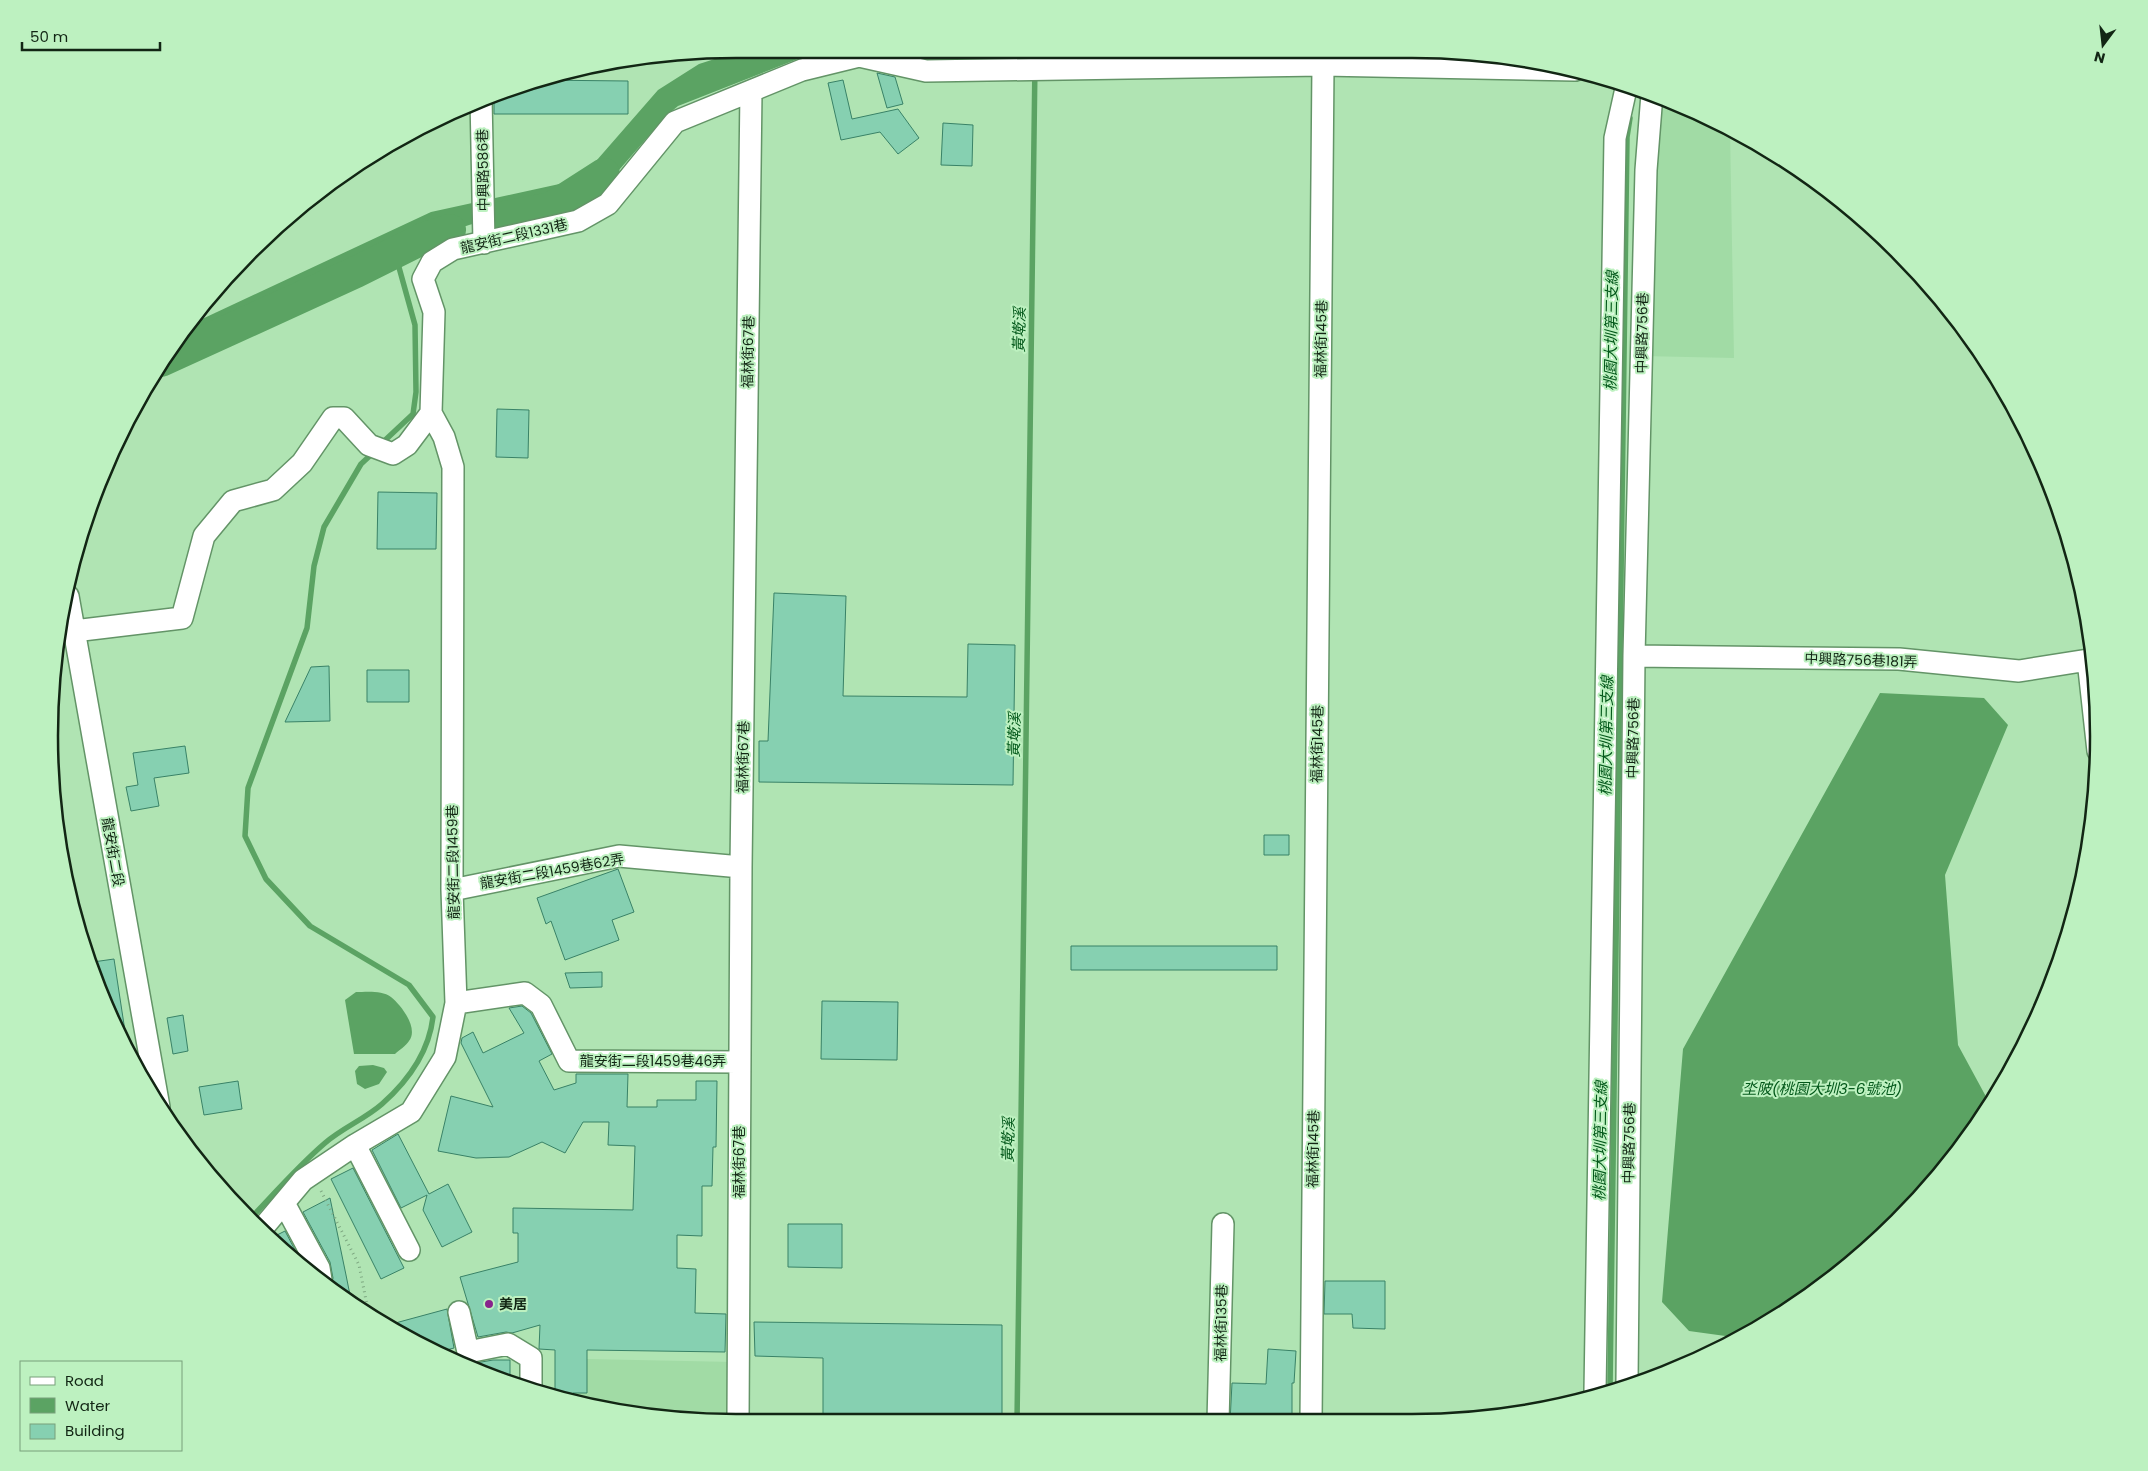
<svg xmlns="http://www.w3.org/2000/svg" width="2148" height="1471" font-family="Poppins,'Noto Sans TC',sans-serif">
<rect width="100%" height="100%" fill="#b0e4b3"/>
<!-- built -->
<path fill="#a1dba5" d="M1656 96 1730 129 1734 358 1642 356Z
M587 1359 734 1362 729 1422 601 1409 573 1400V1393H587Z"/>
<!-- water -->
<path fill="#5ba363" d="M746 49H831L818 51 678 106 666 116 613 177 595 190 469 225 406 247 167 351 185 327 431 212 573 181 590 168 658 90 699 64Z
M1030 49H1044L1041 56 1027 57Z
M1880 693 1984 698 2008 725 1945 875 1958 1045 1990 1104 1983 1117 1898 1221 1794 1306 1740 1338 1689 1331 1662 1302 1683 1049Z
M356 992C366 992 382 990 391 997 401 1005 419 1028 409 1041 406 1046 399 1050 395 1054H354L345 1000Z
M373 1065 384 1068 387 1072 379 1084 365 1089 357 1084 355 1071 359 1066Z"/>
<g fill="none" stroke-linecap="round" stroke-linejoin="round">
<!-- stream -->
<path stroke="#5ba363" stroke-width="5.5" d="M381 444 413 414 416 392 415 325 395 253
M249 1220C274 1194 297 1167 325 1143 342 1128 365 1119 382 1104 408 1081 429 1051 433 1017L409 985 310 926 266 879 245 836 248 788 307 628 314 566 324 527 361 464 375 451
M1610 1388 1627 137 1630 118
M1017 1422 1035 62 1041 49"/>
<!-- river -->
<path stroke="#5ba363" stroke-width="32" d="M488 220 551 208 604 174
M161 361 356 272 424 238 450 230"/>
</g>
<!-- building -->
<path fill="#86d0b1" stroke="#398267" d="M877 73 895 77 903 104 887 108Z
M535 80 628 81V114H494V94Z
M843 80 852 119 898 109 919 138 898 154 880 132 841 140 828 83Z
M943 123 973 125 972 166 941 165Z
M497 409 529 410 528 458 496 457Z
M378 492 437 493 436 549H377Z
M774 593 846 596 843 696 967 697 968 644 1015 645 1013 785 759 782V741H768Z
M329 666 330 721 285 722 311 667Z
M367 670H409V702H367Z
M185 746 189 773 154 778 159 806 131 811 126 787 138 785 133 753Z
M1264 835H1289V855H1264Z
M618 869 634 912 612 920 619 940 565 960 551 921 546 924 537 898Z
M1071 946H1277V970H1071Z
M114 959 125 1031 117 1033 93 962Z
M602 972V987L570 988 565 973Z
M822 1001 898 1002 897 1060 821 1059Z
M522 1006 531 1013 552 1054 539 1061 554 1090 576 1083V1074H628L627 1107H657V1100H696V1081H717L716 1147H713L712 1186H702V1236L677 1235V1268L696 1269 695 1313 726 1314 725 1352 587 1350V1393H573V1400L555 1395V1350L539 1349 540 1325 512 1333 506 1332 478 1337 460 1277 518 1262V1233H513V1208L633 1210 635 1146 608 1145 609 1122H583L565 1153 542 1142 509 1157 476 1158 438 1151 451 1096 493 1107 461 1043 462 1038 473 1032 483 1053 524 1033 509 1008Z
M183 1015 188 1051 173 1054 167 1018Z
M238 1081 242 1109 204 1115 199 1087Z
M398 1134 429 1194 448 1184 472 1232 442 1247 423 1210 427 1195 401 1208 372 1150Z
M353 1168 404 1268 381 1279 331 1179Z
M330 1198 346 1275 352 1305 331 1287 333 1278 330 1262 303 1212Z
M788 1224H842V1268L788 1267Z
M285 1231 303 1265 271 1238Z
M1325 1281H1385V1329L1353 1328 1352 1314H1324Z
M447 1309 454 1348 439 1352 388 1325Z
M754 1322 1002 1325V1422H823V1358L755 1356Z
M1268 1349 1296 1351 1294 1383H1292V1422H1230L1232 1383 1266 1384Z
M450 1358H458L464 1364H470L493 1360H510V1377L494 1376 472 1370Z"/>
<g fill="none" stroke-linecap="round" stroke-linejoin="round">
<!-- minor casing -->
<g stroke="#639467" stroke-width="24">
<path id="minor" d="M481 98 484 243
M68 596 159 1107
M74 631 182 618 204 536 233 501 273 490 302 463 333 418H344L369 445 393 454 407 445 431 413 434 312 423 279 432 262 453 249 578 221 608 204 675 122 802 70 859 56 926 71 1323 65 1575 70
M1634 656 1899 659 2019 671 2088 660 2098 751
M452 890 619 856 741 867
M456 1003 525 993 541 1005 569 1061 739 1062
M355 1145 409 1250
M284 1203 319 1268 321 1280
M261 1230 303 1180 355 1145 411 1112 445 1057 456 1003 452 890 453 467 444 437 431 413
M459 1312 468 1352 508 1344 531 1358V1388
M1627 1382 1634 656 1646 170 1652 94
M1595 1392 1615 138 1627 84
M738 1422 741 867 751 91
M1218 1422 1223 1224
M1311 1422 1323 65 1327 49"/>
</g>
<!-- path -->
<path stroke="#7da780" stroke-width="3" stroke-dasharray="1 4" stroke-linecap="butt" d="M321 1191 359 1265 369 1315"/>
<!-- minor -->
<use href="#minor" stroke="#fff" stroke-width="21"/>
</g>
<!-- markers -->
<circle fill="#88248c" stroke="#bdf1c0" stroke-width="2" cx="489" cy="1304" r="5"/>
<g text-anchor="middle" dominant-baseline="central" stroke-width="4" stroke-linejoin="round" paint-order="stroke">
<!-- street labels -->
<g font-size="14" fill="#122614" stroke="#bdf1c0">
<text transform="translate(483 170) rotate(-91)">中興路586巷</text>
<text transform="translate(514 236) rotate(-13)">龍安街二段1331巷</text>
<text transform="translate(1642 333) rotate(-89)">中興路756巷</text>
<text transform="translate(1321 339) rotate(-89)">福林街145巷</text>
<text transform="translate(748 352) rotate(-89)">福林街67巷</text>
<text transform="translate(1861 660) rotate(2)">中興路756巷181弄</text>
<text transform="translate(1633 738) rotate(-89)">中興路756巷</text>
<text transform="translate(1317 744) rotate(-89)">福林街145巷</text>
<text transform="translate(743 757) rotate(-89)">福林街67巷</text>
<text transform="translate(113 852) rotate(80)">龍安街二段</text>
<text transform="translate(453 862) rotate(-91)">龍安街二段1459巷</text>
<text transform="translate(552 871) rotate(-10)">龍安街二段1459巷62弄</text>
<text x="653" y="1061">龍安街二段1459巷46弄</text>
<text transform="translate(1629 1143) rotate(-89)">中興路756巷</text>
<text transform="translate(1313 1149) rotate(-89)">福林街145巷</text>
<text transform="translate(739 1162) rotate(-90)">福林街67巷</text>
<text transform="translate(1221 1323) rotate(-89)">福林街135巷</text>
</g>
<!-- poi labels -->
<g font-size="14" font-weight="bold" fill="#122614" stroke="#bdf1c0" text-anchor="start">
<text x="499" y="1304">美居</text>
</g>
<!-- water labels -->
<g font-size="15" font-style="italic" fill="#03581a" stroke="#bdf1c0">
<text transform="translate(1019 330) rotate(-89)">黃墘溪</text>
<text transform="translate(1611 331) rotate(-89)">桃園大圳第三支線</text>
<text transform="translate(1014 735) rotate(-89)">黃墘溪</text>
<text transform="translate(1606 736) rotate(-89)">桃園大圳第三支線</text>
<text x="1822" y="1088">坔陂(桃園大圳3-6號池)</text>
<text transform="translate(1008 1140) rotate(-89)">黃墘溪</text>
<text transform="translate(1600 1141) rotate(-89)">桃園大圳第三支線</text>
</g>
</g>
<!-- crop -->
<path d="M0 0H2148V1471H0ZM736 58H1412A678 678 0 0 1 2090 736V736A678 678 0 0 1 1412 1414H736A678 678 0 0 1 58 736V736A678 678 0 0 1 736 58Z" fill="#bdf1c0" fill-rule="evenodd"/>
<path fill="none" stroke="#122614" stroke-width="2.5" d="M736 58H1412A678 678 0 0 1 2090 736V736A678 678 0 0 1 1412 1414H736A678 678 0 0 1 58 736V736A678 678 0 0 1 736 58Z"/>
<!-- legend -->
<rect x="20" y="1361" width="162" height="90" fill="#bdf1c0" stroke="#79a07b"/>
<rect x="30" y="1377" width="25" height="8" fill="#ffffff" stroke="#79a07b"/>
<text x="65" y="1386" font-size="15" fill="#122614">Road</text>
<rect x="30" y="1398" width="25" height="15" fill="#5ba363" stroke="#79a07b"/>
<text x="65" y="1411" font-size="15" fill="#122614">Water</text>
<rect x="30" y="1424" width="25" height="15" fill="#86d0b1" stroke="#79a07b"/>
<text x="65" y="1436" font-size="15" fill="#122614">Building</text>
<!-- north arrow -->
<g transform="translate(2103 45) rotate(195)" stroke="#bdf1c0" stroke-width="4" paint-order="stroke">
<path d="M0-4L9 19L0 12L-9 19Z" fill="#122614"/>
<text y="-8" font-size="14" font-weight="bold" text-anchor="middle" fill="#122614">N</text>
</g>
<!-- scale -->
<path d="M22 42v8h138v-8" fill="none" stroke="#122614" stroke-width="2.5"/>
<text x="30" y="42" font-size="15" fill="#122614" stroke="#bdf1c0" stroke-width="4" paint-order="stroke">50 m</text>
</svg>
